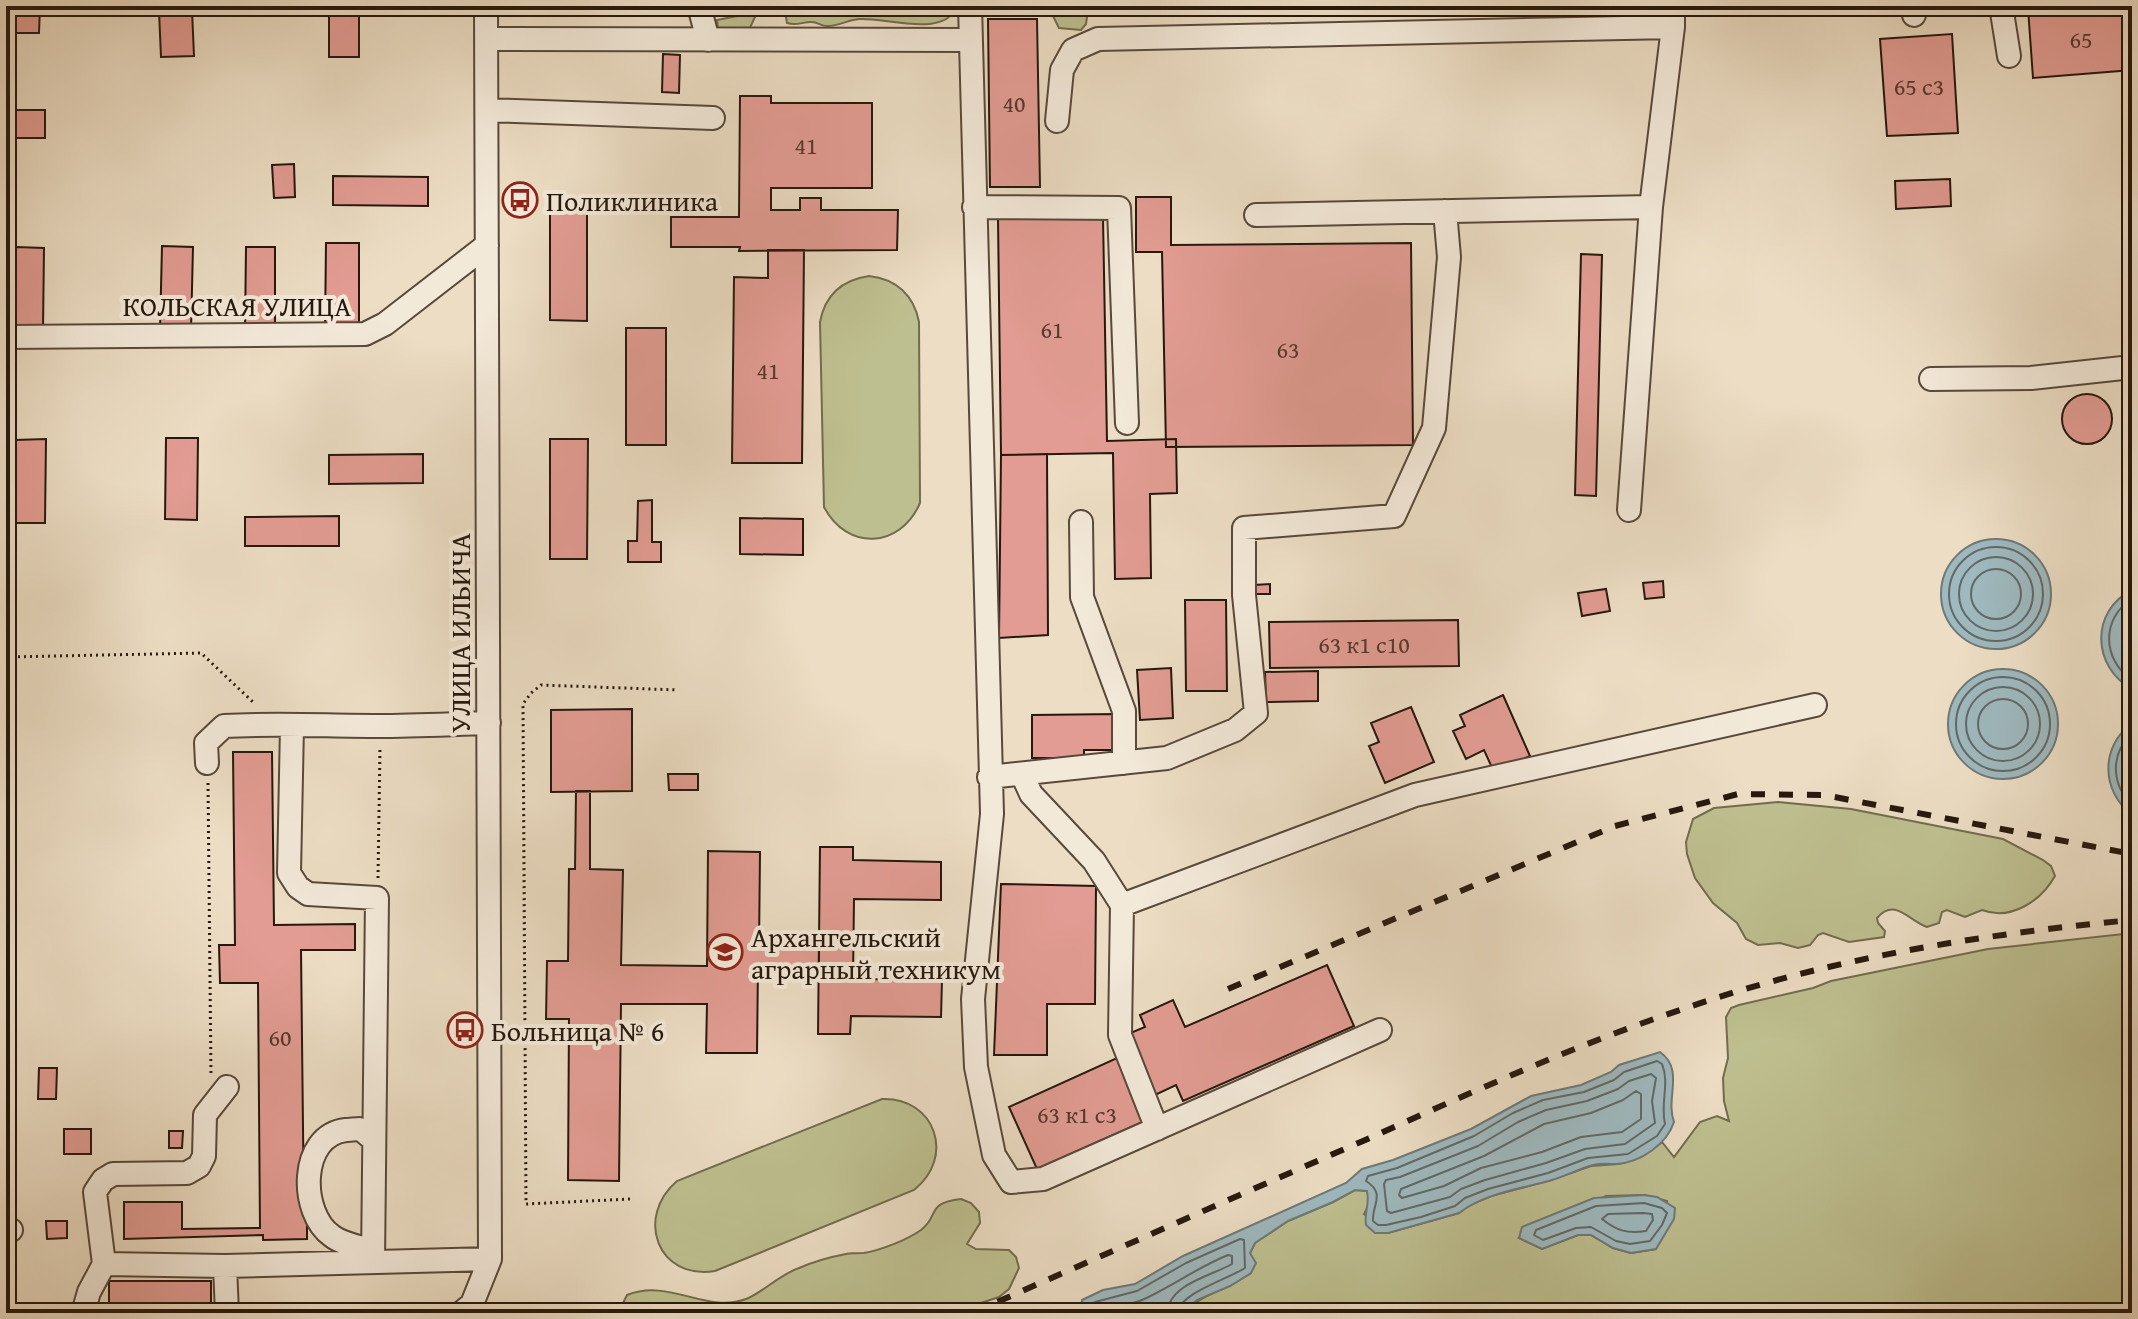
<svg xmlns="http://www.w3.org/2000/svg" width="2138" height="1319" font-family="'Gentium Book Plus',serif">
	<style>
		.green { fill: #bebf90; stroke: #726c4e; stroke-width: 2; fill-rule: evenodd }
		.water { fill: #9eb9bf; stroke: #6e7978; stroke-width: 2 }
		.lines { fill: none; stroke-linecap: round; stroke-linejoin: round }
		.shore { stroke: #626866; stroke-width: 2 }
		.building { fill: #e29c93; stroke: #26180d; stroke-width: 2 }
		.minor-casing { stroke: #58493b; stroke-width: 26 }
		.path { stroke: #26180d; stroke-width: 3; stroke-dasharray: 2 4; stroke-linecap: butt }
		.minor { stroke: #f3e9d9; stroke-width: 22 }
		.rail { stroke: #26180d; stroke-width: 6; stroke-dasharray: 14 14; stroke-linecap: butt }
		.labels { text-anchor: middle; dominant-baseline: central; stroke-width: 8; stroke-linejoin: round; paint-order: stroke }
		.number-label { font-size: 24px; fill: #55392e }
		.poi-label { font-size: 28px; fill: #26180d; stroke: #f3e9d9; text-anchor: start }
		.street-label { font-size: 28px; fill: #26180d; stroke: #f3e9d9 }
	</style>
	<rect width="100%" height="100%" fill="#ecddc4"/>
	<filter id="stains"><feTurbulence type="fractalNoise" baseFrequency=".0025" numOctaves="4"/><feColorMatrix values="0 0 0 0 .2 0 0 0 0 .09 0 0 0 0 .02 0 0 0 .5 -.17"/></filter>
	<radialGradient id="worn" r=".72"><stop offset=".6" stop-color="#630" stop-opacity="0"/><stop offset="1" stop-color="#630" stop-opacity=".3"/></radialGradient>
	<path class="green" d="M751,6H760L749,30H718L717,20L747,14Z
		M784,6H957C945,39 885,17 859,19C849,20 840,25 829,26C821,27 819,22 811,22C802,22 797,26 787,23Z
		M1052,6H1084L1088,10L1086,24L1081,30L1059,28L1052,14Z
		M869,276C896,279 914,295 919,322L920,503C900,549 847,551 824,507L820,322C825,295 842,280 869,276Z
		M1778,802L1851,809L2003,839L2043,860L2051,866L2055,876C2041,901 2011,921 1982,910L1965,917L1947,910L1942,912L1939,923L1927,927C1909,921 1895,897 1877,918L1878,923L1885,931L1884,937L1849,942L1823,933L1818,935L1810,945L1798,948L1780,943L1758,945L1746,939L1737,923L1713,903L1695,878L1687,854L1686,842L1693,819L1714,808Z
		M2132,933V1313H1182C1201,1295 1229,1288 1251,1273L1250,1253L1255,1243L1288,1221L1333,1202L1355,1190L1367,1191L1370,1203L1364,1214L1388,1233L1459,1213L1468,1206L1491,1196L1551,1180L1591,1166L1618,1164L1641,1157L1662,1142L1674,1157L1700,1122L1717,1116L1729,1121L1724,1101L1723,1078L1728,1058L1726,1017L1731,1008L1739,1005L1813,988L1831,981L1988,949ZM1644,1195L1667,1201L1656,1249L1631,1253L1613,1248L1591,1235H1578L1542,1249L1519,1238L1606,1196Z
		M882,1099C935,1097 956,1157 914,1190L715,1271C657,1280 635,1217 677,1181Z
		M961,1199L971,1203L979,1212L980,1223L967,1244L976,1249L1009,1250L1016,1257L1019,1268L1009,1289L999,1297L975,1305L911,1313H618L627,1295C670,1278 706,1314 746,1299C762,1293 779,1275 799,1268C813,1262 830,1257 846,1254C851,1253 858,1253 864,1253C881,1250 907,1240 921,1230C940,1216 925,1203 961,1199Z"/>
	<path class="water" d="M1941 594a55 55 0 1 1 110 0a55 55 0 1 1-110 0Z
		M2132,590V689C2092,667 2090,611 2132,590Z
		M1948 724a55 55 0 1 1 110 0a55 55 0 1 1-110 0Z
		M2132,723V815C2101,791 2100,747 2132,723Z
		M1660,1052C1685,1070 1665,1098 1674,1122C1667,1144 1641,1162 1617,1164C1609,1164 1601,1163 1593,1165C1579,1169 1565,1176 1552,1180C1521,1189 1485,1193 1459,1213L1388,1233H1375L1366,1225C1364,1212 1370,1204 1367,1191L1355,1190L1333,1202L1288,1221L1255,1243L1250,1253L1256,1263L1251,1273L1230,1286L1197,1300L1182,1313H1081L1082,1300L1103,1290L1135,1284L1183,1256L1346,1183L1362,1169L1393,1160L1471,1129L1531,1096L1581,1085L1611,1072L1619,1065Z
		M1644,1195L1657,1197L1675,1208L1674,1219L1656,1249L1631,1253L1613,1248L1591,1235H1578L1542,1249L1519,1238L1522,1227L1594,1198Z"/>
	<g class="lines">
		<path class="shore" d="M1949 594a47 47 0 1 1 94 0a47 47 0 1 1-94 0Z
			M1959 594a37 37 0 1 1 74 0a37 37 0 1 1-74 0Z
			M1971 594a25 25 0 1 1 50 0a25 25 0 1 1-50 0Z
			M2132,599C2101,618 2102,660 2132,680
			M1956 724a47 47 0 1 1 94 0a47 47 0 1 1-94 0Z
			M1966 724a37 37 0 1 1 74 0a37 37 0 1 1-74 0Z
			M1978 724a25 25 0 1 1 50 0a25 25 0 1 1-50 0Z
			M2132,733C2110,754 2111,784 2132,805
			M1657,1061L1662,1064C1670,1083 1660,1103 1665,1124L1657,1136L1628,1154L1588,1158L1548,1173L1488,1189L1465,1198L1455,1206L1421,1217L1386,1225H1378L1373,1221C1372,1204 1386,1194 1366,1181L1368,1176L1397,1168L1474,1136L1513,1113L1543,1100L1584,1092L1614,1080L1624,1072Z
			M1651,1074L1656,1078L1652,1101L1655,1123L1625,1144L1585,1149L1546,1163L1485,1180L1461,1189L1450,1197L1391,1213L1387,1211L1384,1184L1386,1180L1400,1177L1478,1146L1518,1122L1546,1110L1587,1101L1618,1089L1629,1081Z
			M1636,1091L1641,1094V1119L1622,1132L1581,1137L1542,1152L1481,1168L1444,1186L1402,1198L1399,1195L1401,1189L1484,1156L1544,1124L1591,1113L1623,1100Z
			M1644,1203L1662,1208L1667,1213L1662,1225L1650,1241L1630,1244L1616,1241L1591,1227L1576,1228L1543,1240L1534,1235L1536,1230L1596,1206Z
			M1643,1213L1652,1214L1653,1220L1646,1231C1628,1234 1617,1231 1602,1219L1608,1214Z
			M1089,1313L1090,1306L1095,1302L1137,1291L1186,1263L1240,1239L1244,1240L1245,1268C1228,1279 1180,1293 1177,1313
			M1099,1313C1112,1304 1128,1306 1142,1300C1171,1287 1198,1267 1228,1255L1232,1256V1264C1211,1276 1169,1284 1167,1313"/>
	</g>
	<path class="building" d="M6,6H40L39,33H6Z
		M160,6H193L192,10L159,11Z
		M329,6H359V57H329Z
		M716,6H746V10L716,9Z
		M1231,6H1261V10L1231,11Z
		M2062,6H2132V70L2033,78L2028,8Z
		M192,10L194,56L161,57L159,11Z
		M988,19H1037L1040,187H990Z
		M1952,34L1958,133L1887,136L1880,39Z
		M663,54L680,55L679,93L662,92Z
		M740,96H771V103H872V188H771V210H800V198H821V210H898L897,250L739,251L740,247H671V217H739Z
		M6,110H45V138H6Z
		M294,164L295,197L274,198L272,165Z
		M333,176L428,177V206L333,205Z
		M1950,179L1951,206L1896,209L1895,181Z
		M1136,197H1171V245L1411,243L1413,445L1166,447L1162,252H1136Z
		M550,209H587V321L550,320Z
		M1103,217L1107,441L1176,439L1177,493L1150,494L1151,578L1115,579L1113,453L1001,455L998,219Z
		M326,243H359V330L325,329Z
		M162,246L193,247L191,330H160Z
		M16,247L44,248L43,330H14Z
		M246,247H275V330H245Z
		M768,250H804L802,463H732L734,277L768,278Z
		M1581,254L1602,255L1596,496L1575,495Z
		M626,328H666V445H626Z
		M2062 419a25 25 0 1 1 50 0a25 25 0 1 1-50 0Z
		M166,438H198L197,520L165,519Z
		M46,439L45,523H15V440Z
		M550,439H588L587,559H550Z
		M423,454V483L329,484V455Z
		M1047,454L1048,635L999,638L1001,455Z
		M652,500V542H661V562H628V541H637L638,501Z
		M339,516V546H245V517Z
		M740,518L803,519V555L740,554Z
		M1663,581L1664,597L1645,599L1643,583Z
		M1270,584V594H1255L1254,585Z
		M1606,589L1610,611L1582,616L1578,593Z
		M1185,600H1226L1227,691H1186Z
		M1458,620L1459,666L1270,668L1269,622Z
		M1171,668L1173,718L1140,720L1137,670Z
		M1318,671V701L1266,702L1265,672Z
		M1503,695L1530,756L1494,772L1484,750L1466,759L1453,731L1465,726L1460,715Z
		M1411,707L1434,762L1385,783L1369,746L1379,742L1371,723Z
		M632,709V791L551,792V710Z
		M1117,714V750H1084V758H1032V715Z
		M233,752H272L274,925L355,924V950H301L304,1216H307V1239L263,1240V1235L124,1239V1202H182V1229L260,1228L258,983H220L219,945H235Z
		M668,774H698V790H669Z
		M576,791H590V869L623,870L621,965L707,966L708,851L760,852L759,948L819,949V965H758L757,1053H706L707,1004H621L619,1181L568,1180L569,1019H546L547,961H568L569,869H575Z
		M820,847H853V860L941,862V900L854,899L853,979L942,980L941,1017L851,1016L850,1034H818Z
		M1001,884L1096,886L1095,1004H1047V1055H994Z
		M1327,965L1354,1026L1183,1101L1176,1085L1155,1095L1128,1034L1145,1027L1140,1015L1173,1000L1185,1027Z
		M1117,1058L1145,1121L1037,1169L1009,1107Z
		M39,1068H57L56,1099H38Z
		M64,1129H91V1154H64Z
		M169,1131H183L182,1148H169Z
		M46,1221H67V1238L47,1239Z
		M109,1281H211V1313H109Z"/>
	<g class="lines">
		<defs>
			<path id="minor" d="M699,6L708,40
				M970,6L992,814L973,999L976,1067L994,1155L1011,1182L1043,1179L1380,1030
				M1913,6L1914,15
				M2001,6L2009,56
				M487,39L970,40
				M487,110L713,118
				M1057,121L1062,70L1073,50L1098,39L1673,27
				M974,207L1119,208L1127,423
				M1256,215L1651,207
				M6,337L365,334L385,324L487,245
				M1931,379L2031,378L2132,367
				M1629,510L1651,207L1673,27V6
				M1081,522L1082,597L1124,711V763
				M292,726L289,873L298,887L308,894L377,898L373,1261
				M207,763L206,743L224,726C276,723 327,726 378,726C415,726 452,724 489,723
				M1022,774L1031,794L1094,861L1122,905L1120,1035L1157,1129
				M989,777L1167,758L1235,730L1256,713L1244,595V528L1394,516L1434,428L1449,257L1445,211
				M1122,905L1415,795L1815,705
				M6,1230H11
				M373,1251C361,1247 342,1244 332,1236C299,1213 299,1135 346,1130C347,1130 358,1129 359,1129C364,1131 370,1137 374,1140
				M104,1264L95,1192L103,1180L113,1174L187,1173L199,1166L204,1156L205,1115L227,1087
				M225,1266L227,1313
				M83,1313L89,1292L104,1264L225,1266L490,1259
				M461,1313L472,1304L490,1259L486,6"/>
		</defs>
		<use href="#minor" class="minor-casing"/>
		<path class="path" d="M6,657L201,653L254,703
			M208,783L211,1076
			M378,878L380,746
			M630,1199L526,1204L523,704L531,693L541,685L678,690"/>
		<use href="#minor" class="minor"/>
		<path class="rail" d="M1228,989L1615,826L1738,794L1824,795L2132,854
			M972,1313C1102,1256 1232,1198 1363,1141C1470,1093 1577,1044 1689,1007C1831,958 1983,934 2132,920"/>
	</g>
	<defs>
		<symbol id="bus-ring" viewBox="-11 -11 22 22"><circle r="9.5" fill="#f3e9d9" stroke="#8f2418" stroke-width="1.5"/><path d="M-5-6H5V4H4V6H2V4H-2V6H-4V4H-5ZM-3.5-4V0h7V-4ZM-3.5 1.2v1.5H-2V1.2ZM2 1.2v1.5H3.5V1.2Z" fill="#8f2418"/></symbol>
		<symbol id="university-ring" viewBox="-11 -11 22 22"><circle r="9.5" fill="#f3e9d9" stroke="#8f2418" stroke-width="1.5"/><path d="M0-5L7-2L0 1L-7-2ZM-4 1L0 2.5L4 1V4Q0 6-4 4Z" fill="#8f2418"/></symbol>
	</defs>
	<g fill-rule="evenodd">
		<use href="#bus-ring" x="500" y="180" width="40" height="40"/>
		<use href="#university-ring" x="705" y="932" width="40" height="40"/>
		<use href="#bus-ring" x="445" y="1010" width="40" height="40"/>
	</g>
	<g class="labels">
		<g class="number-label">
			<text x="2081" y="39">65</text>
			<text x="1919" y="86">65 с3</text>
			<text x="1014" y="103">40</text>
			<text x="806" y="145">41</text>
			<text x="1052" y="329">61</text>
			<text x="1288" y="349">63</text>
			<text x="768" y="370">41</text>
			<text x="1364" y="644">63 к1 с10</text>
			<text x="280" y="1037">60</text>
			<text x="1077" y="1114">63 к1 с3</text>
		</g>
		<g class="poi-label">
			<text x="546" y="200">Поликлиника</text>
			<text x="751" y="936">Архангельский<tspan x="751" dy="32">аграрный техникум</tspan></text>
			<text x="491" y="1030">Больница № 6</text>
		</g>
		<g class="street-label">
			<text x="237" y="305">КОЛЬСКАЯ УЛИЦА</text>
			<text transform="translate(459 633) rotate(-90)">УЛИЦА ИЛЬИЧА</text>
		</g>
	</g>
	<rect width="2138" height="1319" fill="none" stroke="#ecddc4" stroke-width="32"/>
	<rect x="8" y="8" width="2122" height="1303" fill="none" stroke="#26180d" stroke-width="4"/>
	<rect x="16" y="16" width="2106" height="1287" fill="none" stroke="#26180d" stroke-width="2"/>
	<rect width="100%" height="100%" filter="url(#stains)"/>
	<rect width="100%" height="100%" fill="url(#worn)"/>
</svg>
